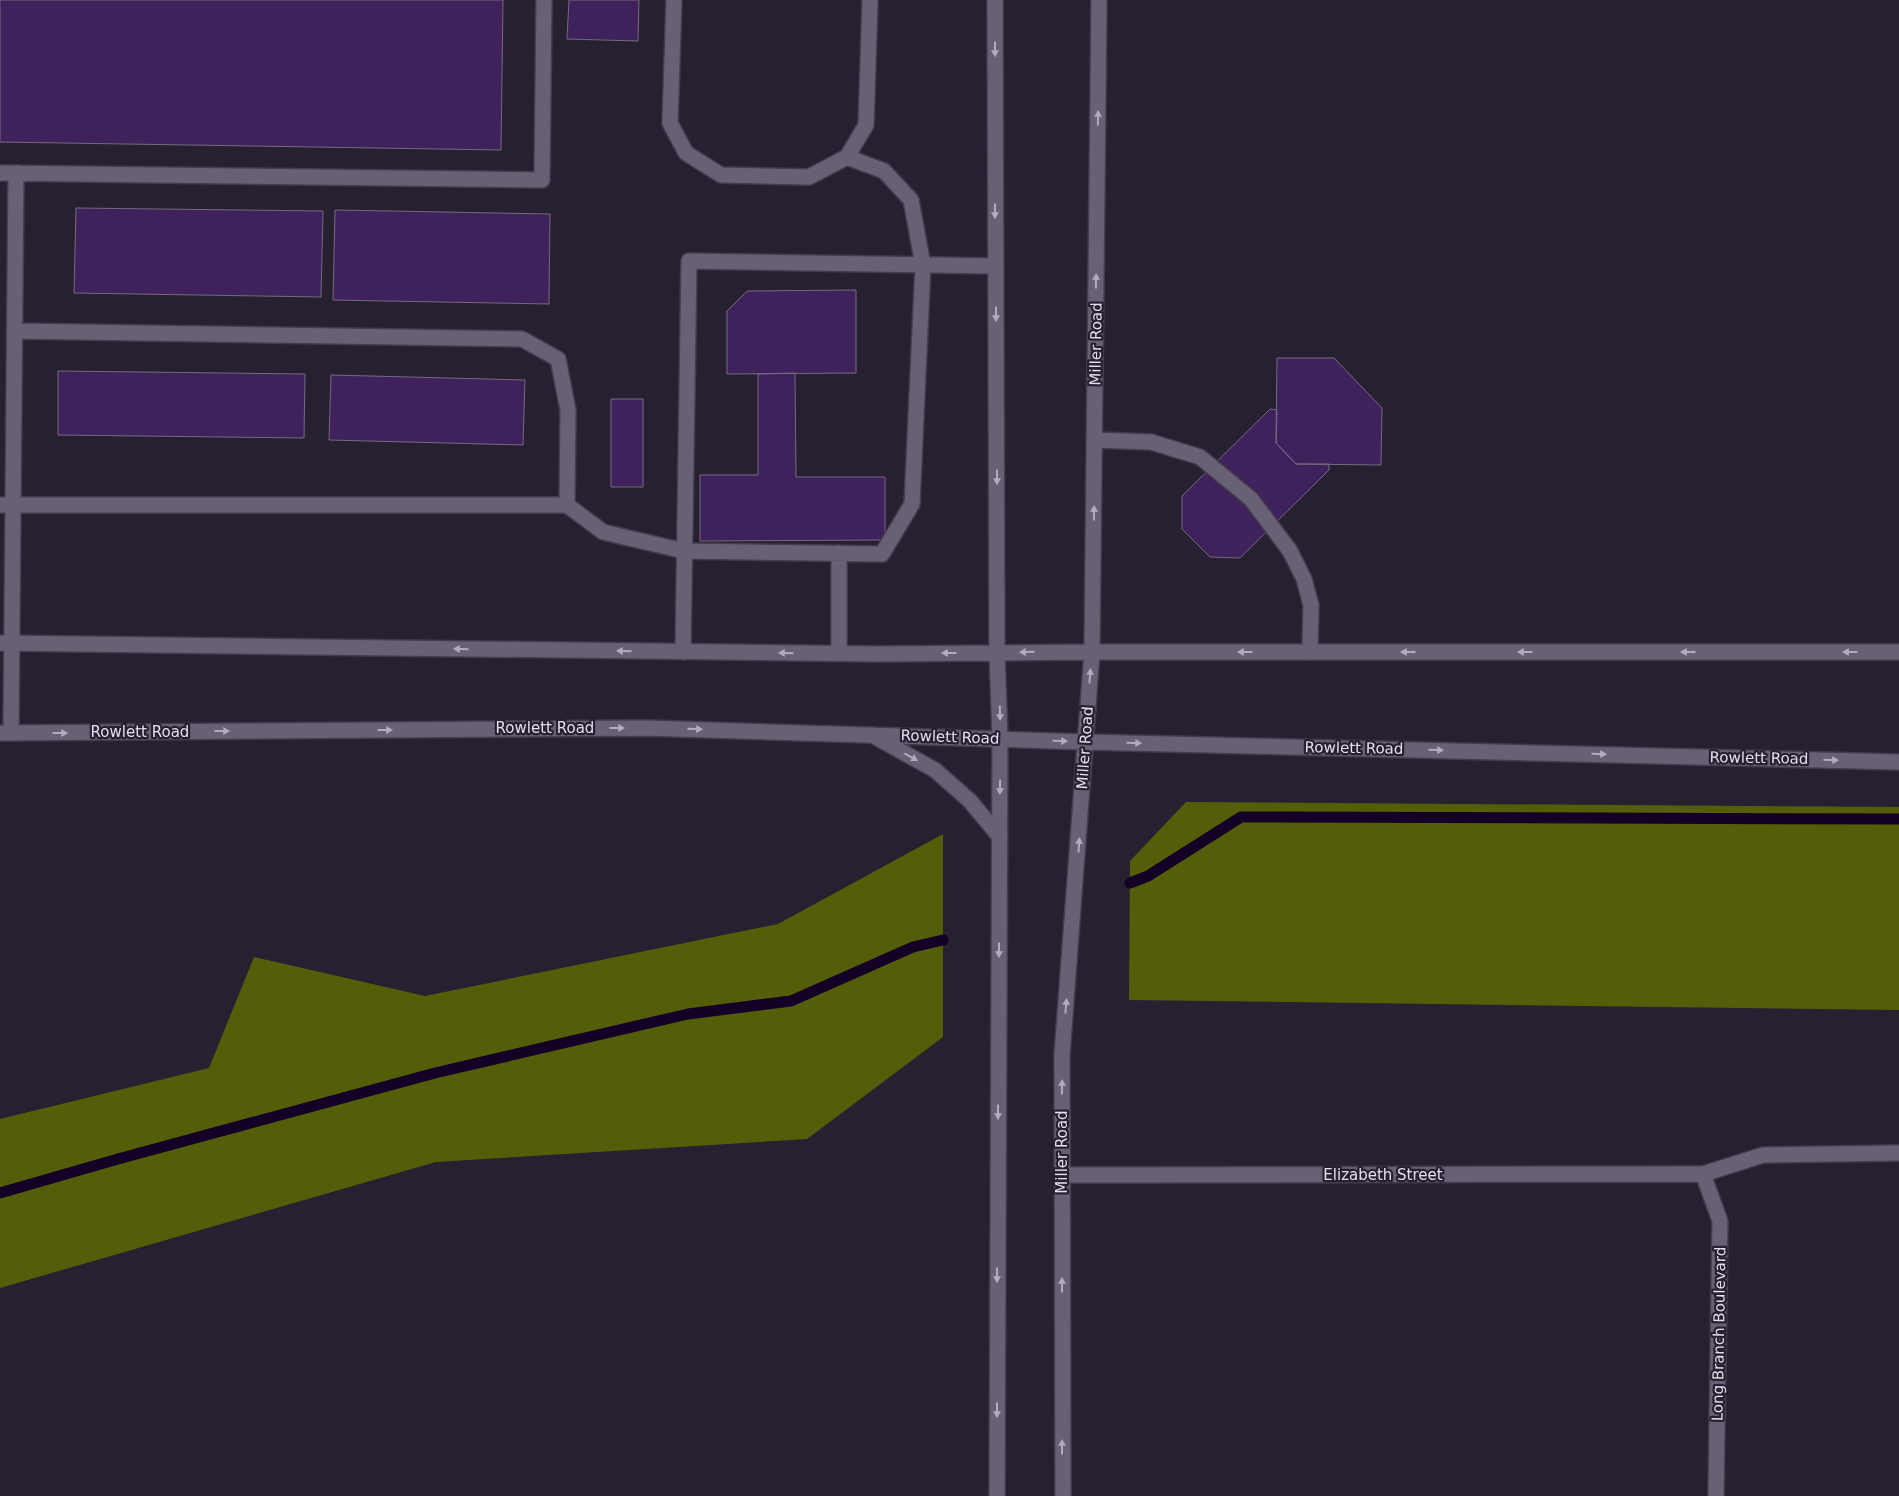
<svg xmlns="http://www.w3.org/2000/svg" width="1899" height="1496" font-family="'DejaVu Sans',sans-serif">
	<style>
		.forest { fill: #545e09 }
		.lines { fill: none; stroke-linecap: round; stroke-linejoin: round }
		.stream { stroke: #140026; stroke-width: 11 }
		.building { fill: #3f225c; stroke: #746b80 }
		.service-casing { stroke: #433c4b; stroke-width: 18 }
		.minor-casing { stroke: #433c4b; stroke-width: 18 }
		.secondary-casing { stroke: #433c4b; stroke-width: 18 }
		.service { stroke: #696075; stroke-width: 15 }
		.minor { stroke: #696075; stroke-width: 15 }
		.secondary { stroke: #696075; stroke-width: 15 }
		.oneway { fill: #b3acbc }
		.labels { text-anchor: middle; dominant-baseline: central; stroke-width: 4.5; stroke-linejoin: round; paint-order: stroke }
		.street-label { font-size: 15px; fill: #e4dfeb; stroke: #272031 }
	</style>
	<rect width="100%" height="100%" fill="#272031"/>
	<path class="forest" d="M1186,802L1899,807V1010L1129,1000L1130,861Z
		M943,834V1037L807,1139L436,1162L0,1288V1119L209,1068L254,957L425,996L778,924Z"/>
	<g class="lines">
		<path class="stream" d="M1130,883L1148,876L1241,817L1899,819
			M0,1193L118,1159L435,1073L688,1014L791,1001L913,947L943,940"/>
	</g>
	<path class="building" d="M0,0H503L501,150L0,142Z
		M569,0H639L638,41L567,39Z
		M76,208L323,211L321,297L74,293Z
		M335,210L550,214L549,304L333,300Z
		M856,290V373L727,374V311L747,291Z
		M1277,358H1334L1382,408L1381,465L1296,464L1276,443Z
		M58,371L305,374L304,438L58,435Z
		M795,373L796,477H885V540L700,541V475H758V374Z
		M331,375L525,380L523,445L329,440Z
		M611,399H643V487H611Z
		M1270,409L1277,410L1276,443L1296,464H1329V470L1240,558L1210,557L1182,529V496Z"/>
	<g class="lines">
		<defs>
			<path id="service" d="M674,0L670,123L686,153L721,175L809,177L847,157L866,125L870,0
				M0,173L542,180L544,0
				M15,331L522,339L558,359L568,410L567,505
				M1095,440L1151,442L1200,457L1251,499L1290,551L1304,579L1311,605L1310,652
				M0,505H567L603,532L684,551L882,554L912,504L923,265L911,200L884,171L847,157
				M683,652L689,261L995,266
				M839,653V553
				M11,733L16,173
				M1703,1174L1763,1155L1899,1153"/>
			<path id="minor" d="M1062,1175L1703,1174L1720,1221L1716,1496"/>
			<path id="secondary" d="M995,0L997,653L1000,738L997,1496
				M0,643L878,654L1092,652H1899
				M0,733L646,728L1085,742L1899,762
				M872,735L935,770L970,801L1000,837
				M1063,1496L1062,1055L1092,652L1099,0"/>
		</defs>
		<use href="#service" class="service-casing"/>
		<use href="#minor" class="minor-casing"/>
		<use href="#secondary" class="secondary-casing"/>
		<use href="#service" class="service"/>
		<use href="#minor" class="minor"/>
		<use href="#secondary" class="secondary"/>
	</g>
	<defs><path id="oneway-solid" d="M-6-.8H1V-3.2L6.5 0L1 3.2V.8H-6Z" transform="scale(1.25)"/></defs>
	<g class="oneway">
		<use href="#oneway-solid" transform="translate(995 49) rotate(90)"/>
		<use href="#oneway-solid" transform="translate(1098 118) rotate(-89)"/>
		<use href="#oneway-solid" transform="translate(995 211) rotate(90)"/>
		<use href="#oneway-solid" transform="translate(1096 281) rotate(-89)"/>
		<use href="#oneway-solid" transform="translate(996 314) rotate(90)"/>
		<use href="#oneway-solid" transform="translate(997 477) rotate(90)"/>
		<use href="#oneway-solid" transform="translate(1094 513) rotate(-89)"/>
		<use href="#oneway-solid" transform="translate(461 649) rotate(-179)"/>
		<use href="#oneway-solid" transform="translate(624 651) rotate(-179)"/>
		<use href="#oneway-solid" transform="translate(1027 652) rotate(179)"/>
		<use href="#oneway-solid" transform="translate(1245 652) rotate(180)"/>
		<use href="#oneway-solid" transform="translate(1408 652) rotate(180)"/>
		<use href="#oneway-solid" transform="translate(1525 652) rotate(-180)"/>
		<use href="#oneway-solid" transform="translate(1688 652) rotate(-180)"/>
		<use href="#oneway-solid" transform="translate(1850 652) rotate(-180)"/>
		<use href="#oneway-solid" transform="translate(786 653) rotate(-179)"/>
		<use href="#oneway-solid" transform="translate(949 653) rotate(180)"/>
		<use href="#oneway-solid" transform="translate(1090 676) rotate(-86)"/>
		<use href="#oneway-solid" transform="translate(1000 713) rotate(88)"/>
		<use href="#oneway-solid" transform="translate(617 728)"/>
		<use href="#oneway-solid" transform="translate(695 729) rotate(1)"/>
		<use href="#oneway-solid" transform="translate(385 730)"/>
		<use href="#oneway-solid" transform="translate(222 731)"/>
		<use href="#oneway-solid" transform="translate(60 733)"/>
		<use href="#oneway-solid" transform="translate(1060 741) rotate(2)"/>
		<use href="#oneway-solid" transform="translate(1134 743) rotate(1)"/>
		<use href="#oneway-solid" transform="translate(1436 750) rotate(1)"/>
		<use href="#oneway-solid" transform="translate(1599 754) rotate(1)"/>
		<use href="#oneway-solid" transform="translate(911 757) rotate(29)"/>
		<use href="#oneway-solid" transform="translate(1831 760) rotate(1)"/>
		<use href="#oneway-solid" transform="translate(1000 787) rotate(91)"/>
		<use href="#oneway-solid" transform="translate(1079 845) rotate(-86)"/>
		<use href="#oneway-solid" transform="translate(999 950) rotate(90)"/>
		<use href="#oneway-solid" transform="translate(1066 1006) rotate(-85)"/>
		<use href="#oneway-solid" transform="translate(1062 1087) rotate(-89)"/>
		<use href="#oneway-solid" transform="translate(998 1112) rotate(90)"/>
		<use href="#oneway-solid" transform="translate(997 1275) rotate(90)"/>
		<use href="#oneway-solid" transform="translate(1062 1285) rotate(-90)"/>
		<use href="#oneway-solid" transform="translate(997 1410) rotate(90)"/>
		<use href="#oneway-solid" transform="translate(1062 1447) rotate(-90)"/>
	</g>
	<g class="labels">
		<g class="street-label">
			<text transform="translate(1096 344) rotate(-89)">Miller Road</text>
			<text x="545" y="728">Rowlett Road</text>
			<text x="140" y="732">Rowlett Road</text>
			<text transform="translate(950 737) rotate(2)">Rowlett Road</text>
			<text transform="translate(1085 748) rotate(-86)">Miller Road</text>
			<text transform="translate(1354 748) rotate(1)">Rowlett Road</text>
			<text transform="translate(1759 758) rotate(1)">Rowlett Road</text>
			<text transform="translate(1062 1152) rotate(-90)">Miller Road</text>
			<text x="1383" y="1175">Elizabeth Street</text>
			<text transform="translate(1719 1334) rotate(-89)">Long Branch Boulevard</text>
		</g>
	</g>
</svg>
